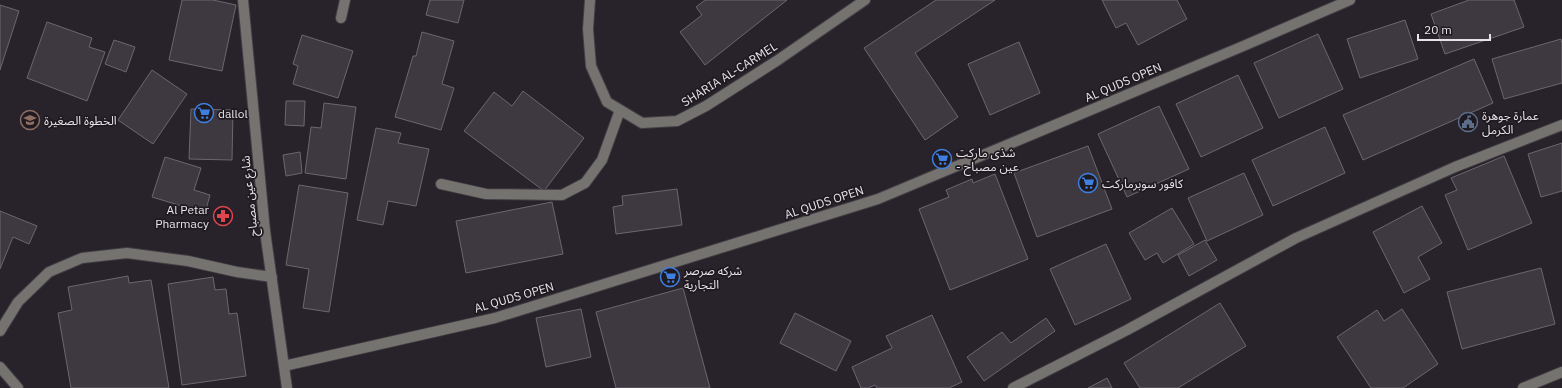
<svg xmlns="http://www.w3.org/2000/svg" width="1562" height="388" font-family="'IBM Plex Sans','Noto Sans Arabic',sans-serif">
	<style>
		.building { fill: #3e3940; stroke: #6c666f }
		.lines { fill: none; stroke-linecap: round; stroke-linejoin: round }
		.minor-casing { stroke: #433e45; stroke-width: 12 }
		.minor { stroke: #75736f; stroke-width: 10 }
		.labels { text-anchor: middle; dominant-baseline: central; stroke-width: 3.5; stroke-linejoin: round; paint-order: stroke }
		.street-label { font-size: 12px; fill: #e7e3e8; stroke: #1f1a20 }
		.poi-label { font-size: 12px; fill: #e7e3e8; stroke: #1f1a20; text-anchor: start }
	</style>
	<rect width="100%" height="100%" fill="#28232a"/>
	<path class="building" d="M182,0H213L236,5L222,71L169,60Z
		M430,0H464L458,23L426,15Z
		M705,0H787L705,65L680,32L702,15L696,7Z
		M936,0H995L915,53L958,117L925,140L864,48Z
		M1102,0H1177L1187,19L1138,45L1126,23L1116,28Z
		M1469,0H1514L1524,27L1445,54L1431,14Z
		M0,5L19,11L0,70Z
		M1405,20L1418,59L1360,78L1347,39Z
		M47,22L92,38L89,47L105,52L87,101L27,78Z
		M422,32L454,41L442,84L454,88L441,130L395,117L413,56H416Z
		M1318,34L1343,89L1279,118L1254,63Z
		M302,35L353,51L338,98L293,84L298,66L293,64Z
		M1561,39L1562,44V83L1504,99L1492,59Z
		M114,40L135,47L126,72L105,64Z
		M1019,42L1040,93L990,115L968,64Z
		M1474,59L1493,103L1363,160L1343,115Z
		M152,70L187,94L153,144L118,120Z
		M1238,75L1263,128L1201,157L1176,104Z
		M523,91L584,138L544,191L464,131L494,92L512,106Z
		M286,101H305L304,126L285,125Z
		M324,103L356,107L346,179L305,173L311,127L321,128Z
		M1159,106L1189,169L1127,197L1098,134Z
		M191,109L233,110L232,160L189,159Z
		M1325,127L1345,173L1273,206L1252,160Z
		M376,128L401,133L398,143L429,149L416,206L388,201L383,225L357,220Z
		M1562,143V191L1541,197L1528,154Z
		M1088,146L1112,209L1037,237L1014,173Z
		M300,152L302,173L286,176L283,155Z
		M1504,156L1532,223L1468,250L1445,195L1457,190L1451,178Z
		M165,157L201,168L194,190L210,195L205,213L152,197Z
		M1244,173L1263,215L1207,241L1188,198Z
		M995,174L1028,259L950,290L919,209L949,197L946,190L972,179L973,183Z
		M299,185L348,193L329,312L303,308L309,269L286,265Z
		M677,189L682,225L616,234L613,207L623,205L622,196Z
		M552,202L563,254L466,273L456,221Z
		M1422,206L1442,243L1418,257L1430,279L1404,293L1373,232Z
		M1172,208L1194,244L1163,263L1157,253L1145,260L1129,233Z
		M0,211L37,226L29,244L13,237L0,269Z
		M1205,240L1217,260L1189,276L1178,255Z
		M1106,244L1131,299L1075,325L1050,269Z
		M1541,268L1555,324L1462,349L1447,292Z
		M128,276L129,283L151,280L169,388H71L58,313L72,310L68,287Z
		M213,277L215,290L226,289L229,314L237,313L246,376L182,385L168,284Z
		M683,288L710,388H616L596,312Z
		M1220,303L1246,346L1178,388H1140L1124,363Z
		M581,309L591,357L546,367L536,318Z
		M1402,309L1438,364L1403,388H1371L1337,337L1377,310L1384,321Z
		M795,313L851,341L836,371L780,343Z
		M932,315L962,382L949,388H877L875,385L868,388H861L852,367L892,348L886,336Z
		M1046,318L1055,331L984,381L967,357L1002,332L1011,343Z
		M1107,378L1112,388H1088Z"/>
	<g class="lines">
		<defs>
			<path id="minor" d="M243,0L265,231L287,388
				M590,0L588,29L591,66L607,102L642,123L677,121L706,106L778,60L865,0
				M341,18L345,0
				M441,184L486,194L562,195L585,183L602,160L620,110
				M0,331L18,302L49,272L82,258L127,253L188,261L237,272L272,277
				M284,366L495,318L878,199L1241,47L1350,0
				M0,367L18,388
				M1013,388L1127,330L1296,238L1455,167L1562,125
				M1523,388L1562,372"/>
		</defs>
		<use href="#minor" class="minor-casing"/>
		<use href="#minor" class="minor"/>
	</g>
	<defs>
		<symbol id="supermarket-ring" viewBox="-11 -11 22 22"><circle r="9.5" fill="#1f1a20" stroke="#3f7fe0" stroke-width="1.5"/><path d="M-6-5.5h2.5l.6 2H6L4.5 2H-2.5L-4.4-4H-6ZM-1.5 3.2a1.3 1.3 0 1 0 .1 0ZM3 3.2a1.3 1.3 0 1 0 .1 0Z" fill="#3f7fe0"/></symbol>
		<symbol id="school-ring" viewBox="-11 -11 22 22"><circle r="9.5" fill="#1f1a20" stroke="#8d6e63" stroke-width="1.5"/><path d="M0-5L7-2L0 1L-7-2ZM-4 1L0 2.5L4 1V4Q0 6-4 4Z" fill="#8d6e63"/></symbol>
		<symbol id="civic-ring" viewBox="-11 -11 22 22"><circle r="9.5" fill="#1f1a20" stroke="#5c6f8a" stroke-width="1.5"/><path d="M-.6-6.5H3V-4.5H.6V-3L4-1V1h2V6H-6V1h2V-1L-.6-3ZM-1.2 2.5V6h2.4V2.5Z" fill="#5c6f8a"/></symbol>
		<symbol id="pharmacy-ring" viewBox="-11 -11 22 22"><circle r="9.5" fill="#1f1a20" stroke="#e0444e" stroke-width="1.5"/><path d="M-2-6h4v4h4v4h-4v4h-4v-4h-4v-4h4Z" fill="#e0444e"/></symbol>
	</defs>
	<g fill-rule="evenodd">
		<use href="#supermarket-ring" x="193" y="102" width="22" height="22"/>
		<use href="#school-ring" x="19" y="109" width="22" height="22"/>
		<use href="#civic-ring" x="1457" y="111" width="22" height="22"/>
		<use href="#supermarket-ring" x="931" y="148" width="22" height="22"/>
		<use href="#supermarket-ring" x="1077" y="172" width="22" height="22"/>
		<use href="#pharmacy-ring" x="212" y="205" width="22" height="22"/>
		<use href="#supermarket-ring" x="659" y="266" width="22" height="22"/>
	</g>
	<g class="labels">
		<g class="street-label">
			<text transform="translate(729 74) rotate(-32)">SHARIA AL-CARMEL</text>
			<text transform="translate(1123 82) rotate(-23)">AL QUDS OPEN</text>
			<text transform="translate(249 196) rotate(-96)">شارع عين مصباح</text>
			<text transform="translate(824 202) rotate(-18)">AL QUDS OPEN</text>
			<text transform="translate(514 297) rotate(-16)">AL QUDS OPEN</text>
		</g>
		<g class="poi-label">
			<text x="218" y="113">dallol</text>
			<text x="1482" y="115">عمارة جوهرة<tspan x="1482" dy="14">الكرمل</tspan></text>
			<text x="44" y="120">الخطوة الصغيرة</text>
			<text x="956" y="152">شذى ماركت<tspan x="956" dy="14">- عين مصباح</tspan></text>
			<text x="1102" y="183">كافور سوبرماركت</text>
			<text x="209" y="209" text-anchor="end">Al Petar<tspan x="209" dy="14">Pharmacy</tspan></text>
			<text x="684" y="270">شركه صرصر<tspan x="684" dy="14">التجارية</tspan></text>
		</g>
	</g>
	<path d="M1418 34v6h72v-6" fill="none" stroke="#e7e3e8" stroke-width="2"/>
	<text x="1424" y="34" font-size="12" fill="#e7e3e8" stroke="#1f1a20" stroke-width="3" paint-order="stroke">20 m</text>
</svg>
